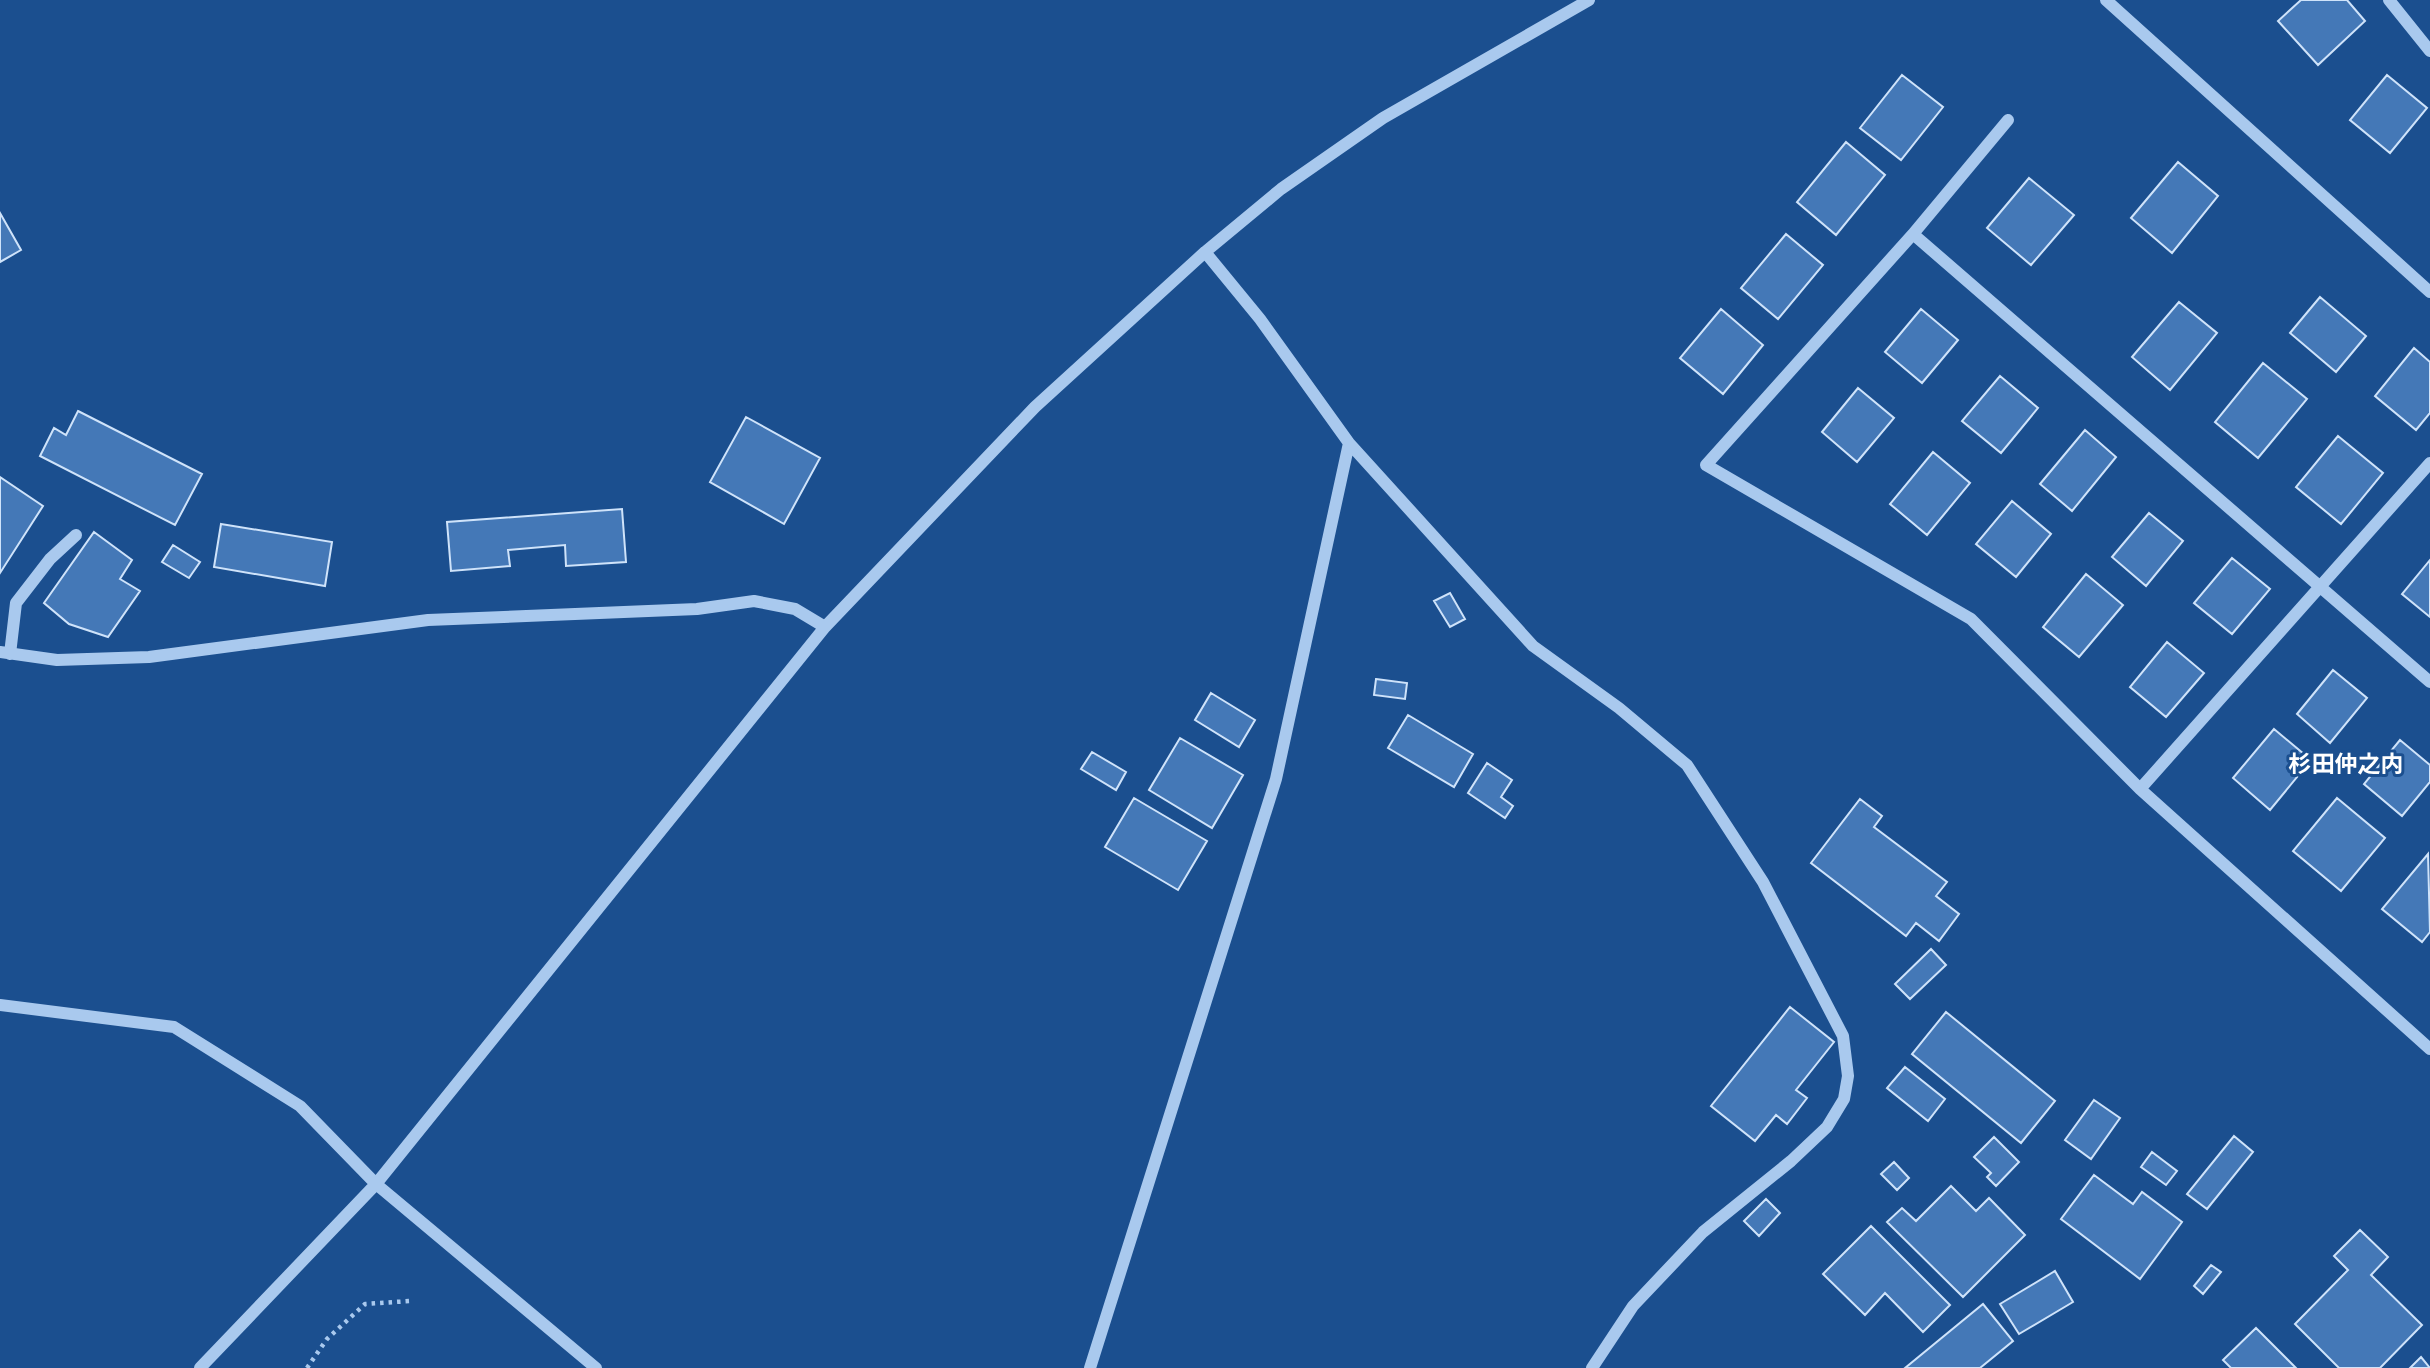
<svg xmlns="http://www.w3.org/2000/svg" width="2430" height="1368" font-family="Roboto,'Noto Sans JP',sans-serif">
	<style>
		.building { fill: #4478b7; stroke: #cfe3fa; stroke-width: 2 }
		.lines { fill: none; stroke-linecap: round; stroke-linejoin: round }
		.path { stroke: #a9c9ee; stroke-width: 4.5; stroke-dasharray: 3.5 5; stroke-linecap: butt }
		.minor { stroke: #a9c9ee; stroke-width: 12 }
		.labels { text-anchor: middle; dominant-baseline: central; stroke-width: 6; stroke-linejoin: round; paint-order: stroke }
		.quarter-label { font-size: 23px; font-weight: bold; fill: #fff; stroke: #1b4f8f }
	</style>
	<rect width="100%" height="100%" fill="#1b4f8f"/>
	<path class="building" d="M2301,0H2347L2365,21L2318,65L2278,21Z
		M1902,75L1943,107L1901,160L1860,128Z
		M2387,75L2427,108L2390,153L2350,120Z
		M1846,142L1885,175L1836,235L1797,202Z
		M2178,162L2218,196L2172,253L2131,218Z
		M2029,178L2074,215L2031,265L1987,228Z
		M0,213L21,250L0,262Z
		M1786,234L1823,265L1778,319L1741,288Z
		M2320,297L2366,336L2336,372L2290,333Z
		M2179,302L2217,333L2170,390L2132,357Z
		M1721,309L1763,345L1723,394L1680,358Z
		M1921,309L1958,340L1922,383L1885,352Z
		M2414,348L2430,362V413L2416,430L2375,396Z
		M2263,363L2307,399L2258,458L2215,422Z
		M2000,376L2038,408L2001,453L1962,421Z
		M1858,388L1894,418L1857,462L1822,432Z
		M78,411L202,474L175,525L40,456L54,428L66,435Z
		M746,417L820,458L784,524L710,482Z
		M2085,430L2116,457L2072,511L2040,484Z
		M2338,436L2383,473L2341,524L2296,487Z
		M1933,452L1970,483L1927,535L1890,504Z
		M0,477L43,506L0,573Z
		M2012,501L2051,534L2016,577L1976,544Z
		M622,509L626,562L566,566L565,545L508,550L510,566L451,571L447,522Z
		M2149,513L2183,541L2146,586L2112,557Z
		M221,524L332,542L325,586L214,567Z
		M94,532L132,560L120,579L140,591L108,637L69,624L44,603Z
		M173,545L200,562L189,578L162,562Z
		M2232,558L2270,589L2232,634L2194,603Z
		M2430,560V617L2402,594Z
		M2086,574L2123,605L2079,657L2043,627Z
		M1450,593L1465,619L1450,627L1434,601Z
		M2167,642L2204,673L2166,717L2130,687Z
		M2333,670L2367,698L2330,743L2297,714Z
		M1376,679L1407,683L1405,699L1374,695Z
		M1211,693L1255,720L1239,747L1195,720Z
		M1408,715L1473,754L1454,787L1388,748Z
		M2274,729L2311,760L2270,810L2233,778Z
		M1180,738L1243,775L1212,828L1149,790Z
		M2400,740L2430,765V782L2402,816L2364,784Z
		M1092,752L1126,772L1116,790L1081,769Z
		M1487,763L1512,780L1501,797L1513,806L1505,818L1468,793Z
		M1134,798L1207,841L1178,890L1105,847Z
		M2337,798L2385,838L2341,891L2293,851Z
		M1860,799L1882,816L1874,827L1947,882L1936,896L1959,914L1939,941L1916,923L1906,936L1811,863Z
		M2428,854L2430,932L2422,942L2382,909Z
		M1931,949L1946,965L1910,999L1895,984Z
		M1790,1007L1834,1042L1796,1090L1807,1098L1787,1124L1776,1115L1755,1141L1711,1106Z
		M1946,1012L2055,1101L2021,1143L1912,1054Z
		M1905,1067L1945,1099L1928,1121L1887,1088Z
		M2094,1100L2120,1118L2091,1159L2065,1140Z
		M2234,1136L2253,1152L2207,1209L2187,1194Z
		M1994,1137L2019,1162L1996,1186L1987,1177L1991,1173L1974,1157Z
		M2152,1152L2177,1171L2166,1185L2141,1167Z
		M1894,1162L1909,1178L1897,1190L1881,1174Z
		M2094,1175L2133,1204L2142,1192L2182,1222L2140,1279L2061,1219Z
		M1951,1186L1976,1211L1989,1198L2025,1235L1963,1297L1887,1222L1902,1208L1916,1221Z
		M1766,1199L1780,1213L1759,1236L1744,1221Z
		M1871,1226L1950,1305L1923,1332L1885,1293L1865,1315L1823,1274Z
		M2360,1230L2388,1257L2371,1275L2422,1325L2380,1368H2339L2295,1324L2348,1270L2334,1256Z
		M2211,1265L2221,1272L2203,1294L2194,1286Z
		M2055,1271L2073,1302L2019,1334L2000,1304Z
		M1983,1304L2013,1341L1980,1368H1905Z
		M2256,1328L2296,1368H2231L2223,1360Z
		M2421,1357L2430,1368H2410Z"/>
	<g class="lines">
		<path class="path" d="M307,1368L327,1339L365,1304L410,1301"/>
		<path class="minor" d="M2106,0L2430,292
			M2389,0L2430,51
			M1913,234L2008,120
			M1349,443L1533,646L1619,708L1687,765L1763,882L1843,1036L1848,1076L1844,1099L1827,1127L1791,1161L1703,1232L1633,1306L1592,1368
			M0,652L57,660L149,657L428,620L697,609L754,601L795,609L825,627
			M10,654L16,603L50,559L76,535
			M2430,682L1913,234L1706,465L1971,619L2140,789L2430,1049
			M2140,789L2430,463
			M0,1005L174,1027L300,1106L376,1184L596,1368
			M200,1368L376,1184L825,627L1035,407L1205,252L1281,189L1383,118L1589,0
			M1090,1368L1276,779L1349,443L1260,319L1205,252"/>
	</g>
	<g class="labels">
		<g class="quarter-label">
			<text x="2346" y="764">杉田仲之内</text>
		</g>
	</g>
</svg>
